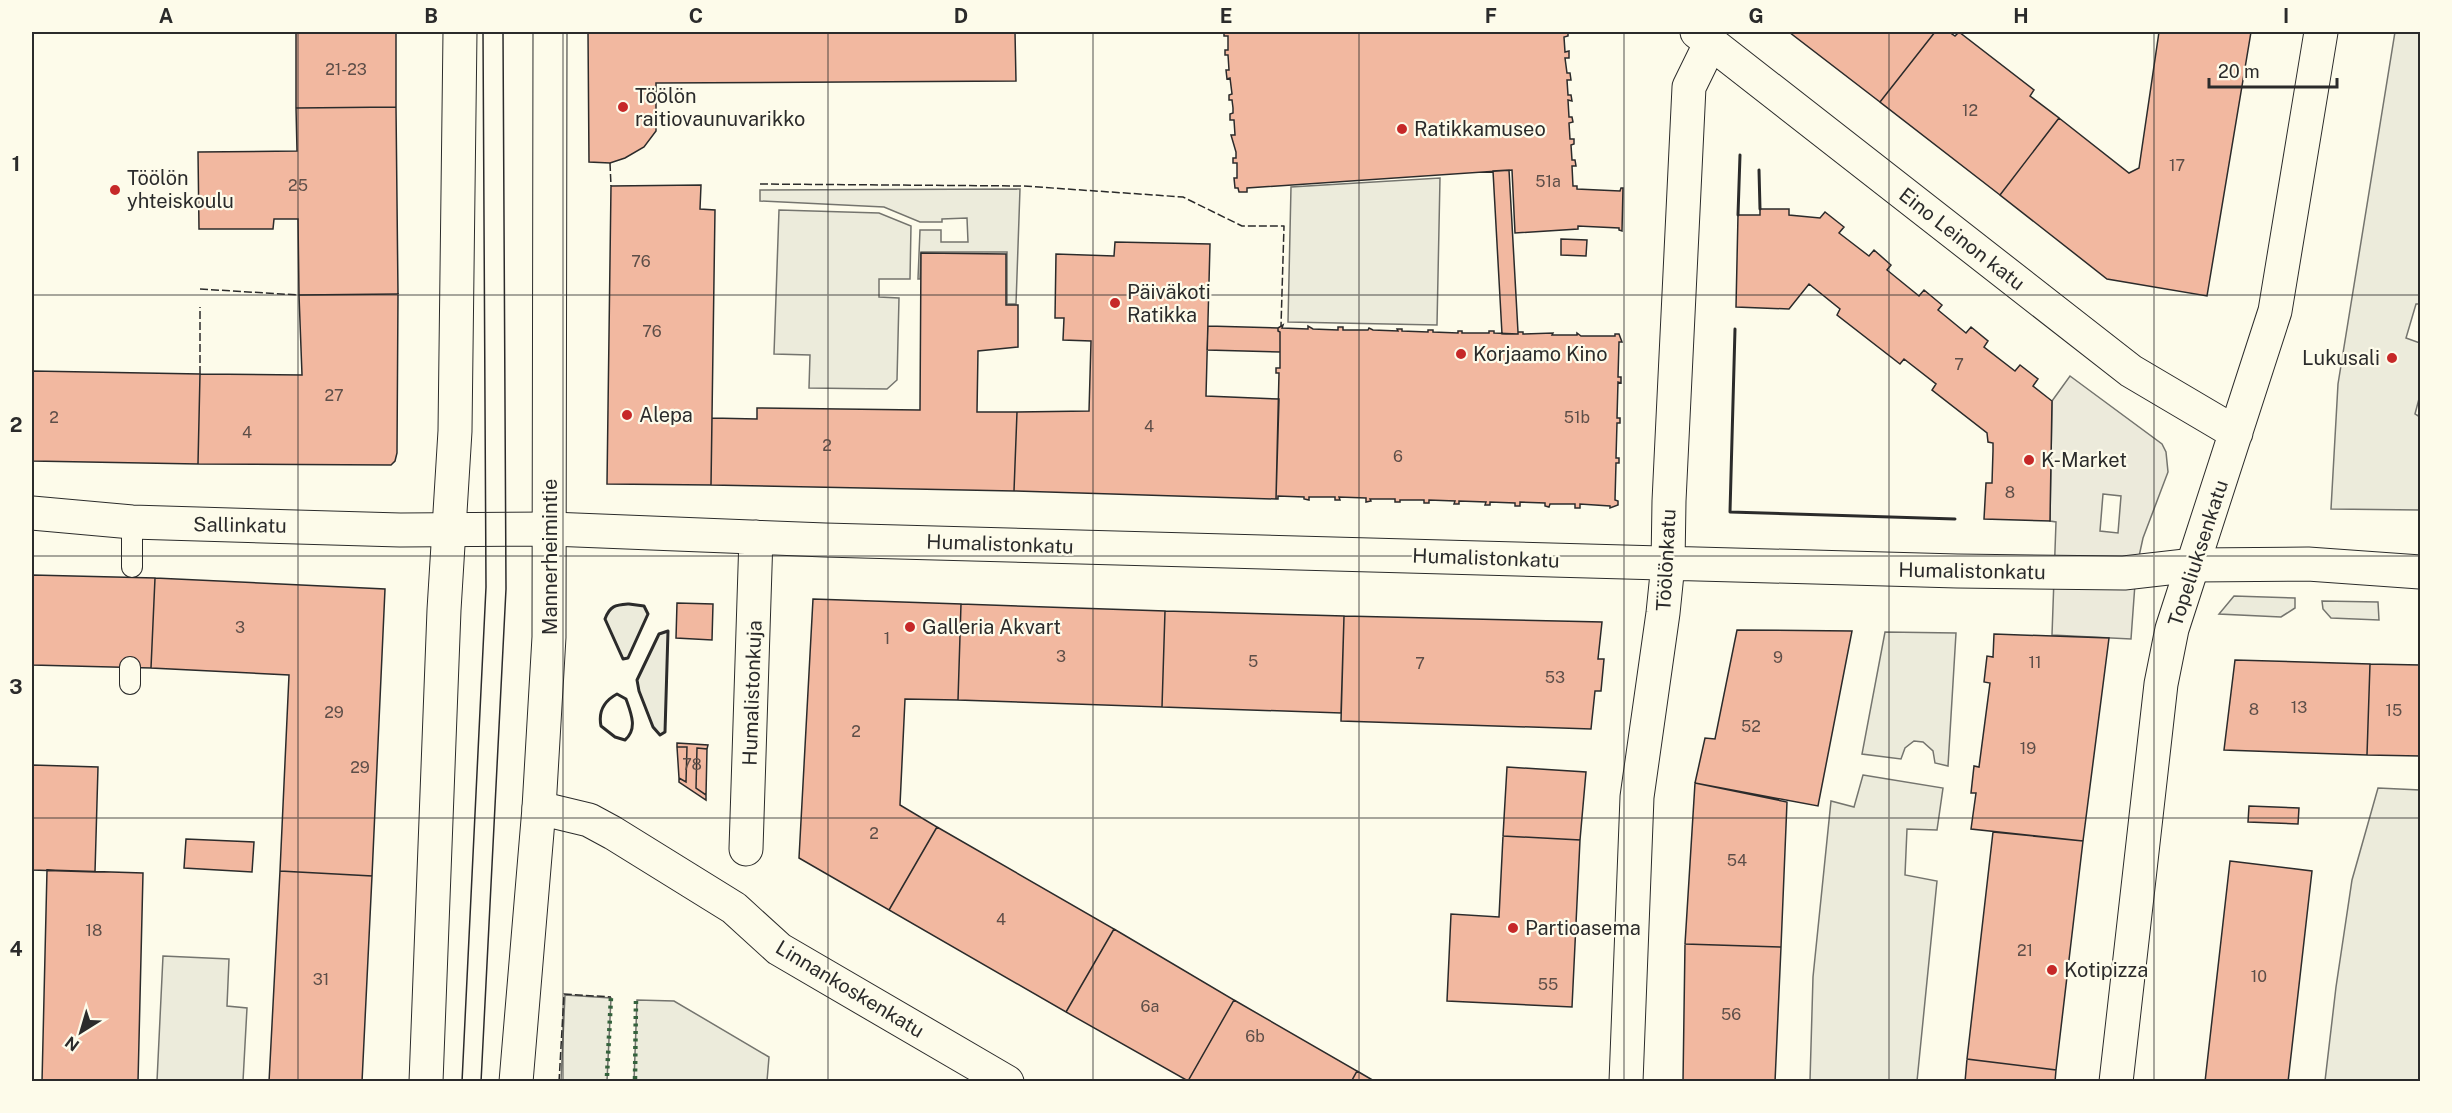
<svg xmlns="http://www.w3.org/2000/svg" width="2452" height="1113" font-family="'Public Sans',sans-serif">
	<style>
		.green { fill: #ecebdb; stroke: #74746e; stroke-width: 1.5 }
		.parking { fill: #eceadb; stroke: #74746e; stroke-width: 1.5; fill-rule: evenodd }
		.building { fill: #f2b8a0; stroke: #2b2b2b; stroke-width: 1.5 }
		.lines { fill: none; stroke-linecap: round; stroke-linejoin: round }
		.lane-casing { stroke: #2b2b2b; stroke-width: 22 }
		.street-casing { stroke: #2b2b2b; stroke-width: 35 }
		.secondary-casing { stroke: #2b2b2b; stroke-width: 35 }
		.primary-casing { stroke: #2b2b2b; stroke-width: 35 }
		.lane { stroke: #fdfbea; stroke-width: 20 }
		.street { stroke: #fdfbea; stroke-width: 33 }
		.secondary { stroke: #fdfbea; stroke-width: 33 }
		.primary { stroke: #fdfbea; stroke-width: 33 }
		.tram { stroke: #2b2b2b; stroke-width: 1.5 }
		.hedge { stroke: #34623c; stroke-width: 4.5; stroke-dasharray: 3 4.5; stroke-linecap: butt }
		.fence { stroke: #2b2b2b; stroke-width: 1.5; stroke-dasharray: 8 3; stroke-linecap: butt }
		.wall { stroke: #2b2b2b; stroke-width: 3 }
		.grid { fill: none; stroke: #2b2b2b; stroke-width: 1.5; stroke-opacity: 0.55 }
		.poi-dot { fill: #c62828; stroke: #fdfbea; stroke-width: 2 }
		.labels { text-anchor: middle; dominant-baseline: central; stroke-width: 4.5; stroke-linejoin: round; paint-order: stroke }
		.number-label { font-size: 16px; fill: #5d4e48 }
		.poi-label { font-size: 20px; fill: #2b2b2b; stroke: #fdfbea; text-anchor: start }
		.street-label { font-size: 20px; fill: #2b2b2b; stroke: #fdfbea }
		.neatline { fill: none; stroke: #2b2b2b; stroke-width: 2 }
		.grid-label { font-size: 20px; text-anchor: middle; font-weight: bold; fill: #2b2b2b }
	</style>
	<rect width="100%" height="100%" fill="#fdfbea"/>
	<path class="green" d="M2395,32H2420V304H2416L2406,338L2420,343V395L2415,414L2420,417V510L2331,509L2338,384Z
		M1440,178L1437,325L1288,322L1291,187Z
		M1020,189L1016,304H1007V252H921L920,279H918L920,230H941V242H968L967,218L942,219V222H920L884,207L760,201V190Z
		M779,210L879,213L911,226L910,279H879V297L899,298L897,380L887,389L809,388L810,355L774,354Z
		M2234,596L2295,598V608L2281,617L2219,614Z
		M2322,601L2378,602L2379,620L2331,618L2323,609Z
		M629,604L644,606L648,614L628,658L623,659L605,619C610,605 616,605 629,604Z
		M668,631L665,732L660,735L653,727L639,691L637,680L659,634Z
		M1885,632L1956,633L1948,766L1935,763L1933,751L1923,742L1914,741L1905,748L1901,759L1862,754Z
		M1863,775L1943,788L1937,830L1907,829L1905,875L1937,881L1917,1081H1810L1813,977L1831,801L1854,807Z
		M2378,788L2420,790V1081H2325L2336,987L2352,880Z
		M163,956L229,959L227,1006L247,1008L243,1081H157Z
		M565,995L611,998L607,1081H561Z
		M637,1000L674,1001L769,1057L767,1081H634Z"/>
	<path class="parking" d="M2070,376L2162,444L2166,452L2168,472L2143,538L2136,570L2131,639L2052,635L2056,522L2050,521L2052,401ZM2103,494L2121,496L2118,533L2100,531Z"/>
	<path class="building" d="M296,32H396V107L296,108Z
		M588,32H1015L1016,81L656,83V131L644,147L625,158L610,163L589,162Z
		M1224,32H1568V36L1564,37L1565,52L1569,51V58H1565L1567,73H1570L1571,80H1567L1568,95H1571L1572,101L1568,100L1569,117H1572L1573,122L1569,123L1570,139H1574V144L1571,145L1572,160H1575L1576,166H1572L1573,186H1577V189L1620,191L1621,188H1623L1622,231L1619,230V228L1578,226V229L1515,233L1512,170L1247,188V192H1239L1238,188H1235L1234,178H1237V163H1233V158H1236V152L1231,135H1235L1234,120H1230V114L1233,113V108L1232,100H1229V95L1232,94L1230,78L1227,79L1226,70H1229L1228,55H1225V50H1228V36H1224Z
		M1789,32H1935L1880,102Z
		M1935,32H1949L1955,36L1959,32L2034,90L2030,96L2059,118L2000,195L1880,102Z
		M2159,32H2251L2207,296L2107,279L2000,195L2059,118L2129,173L2139,168Z
		M396,107L398,294L299,295L298,219H274L273,229H199L198,152L297,151L296,108Z
		M1509,170L1518,332V334H1502L1493,171Z
		M701,185L700,209L715,210L711,485L607,484L611,186Z
		M1760,209H1789V215L1820,218L1825,212L1844,227L1839,233L1869,256L1874,250L1891,265L1887,270L1919,296L1924,290L1942,305L1938,310L1966,333L1971,327L1988,341L1984,347L2015,371L2020,365L2038,379L2033,386L2052,401L2050,521L1984,519L1986,483H1992L1993,451V443L1988,442L1987,433L1932,390L1936,384L1904,359L1900,364L1837,315L1840,309L1809,284L1789,309L1736,307L1738,215H1760Z
		M1561,239L1587,240L1586,256L1561,255Z
		M1115,242L1210,244L1206,396L1279,399L1276,499L1014,491L1017,412L1089,411L1091,341L1063,340L1064,318H1055L1056,254L1114,256Z
		M921,253L1006,254V305H1018V347L978,351L977,412H1017L1014,491L711,485L712,418L757,419V408L920,410Z
		M398,294L397,453L395,461L391,465L198,464L200,374L302,375L299,295Z
		M1283,325L1282,328L1308,329V326L1313,329L1338,330V327H1343V330H1368L1369,328L1373,330L1398,331L1397,329H1402V331L1428,332V330H1433V332L1458,333V331H1462V333H1489V331H1494V333L1518,334V332H1523V334L1553,333L1552,335H1577V333L1581,336H1615V334H1619L1622,342H1619L1618,377H1621V383L1618,382L1617,418H1620V423H1617L1616,458H1619V463H1616L1615,500L1618,501V505L1610,508V506L1580,504V508H1575V504H1550L1549,507L1545,506V503L1520,502V506H1515V503L1490,502V505H1485L1486,502L1459,501V504H1454L1455,501L1429,500V503H1424V500H1400V502H1395V499H1370L1371,501L1366,502V498L1339,497L1340,500H1335V497H1309V500L1304,499V497L1278,496V499H1276L1279,373H1276V368H1280V332L1278,331V328Z
		M1208,326L1278,328V331L1280,332V352L1207,350Z
		M32,371L200,374L198,464L32,461Z
		M32,575L155,578L151,668L32,665Z
		M155,578L385,589L372,876L280,871L289,675L151,668Z
		M813,599L961,604L958,700L905,699L900,805L937,827L889,910L799,858Z
		M677,603L713,604L712,640L676,638Z
		M961,604L1165,611L1162,707L958,700Z
		M1165,611L1344,616L1341,713L1162,707Z
		M1344,616L1602,622L1598,659H1604L1601,691H1595L1591,729L1341,721Z
		M1737,630L1852,631L1818,806L1695,783L1705,738L1715,739Z
		M1994,634L2109,638L2083,841L1971,829L1976,793H1971L1974,766L1979,767L1990,683L1984,682L1987,656L1993,657Z
		M2235,660L2370,664L2367,755L2224,750Z
		M2370,664L2420,665V756L2367,755Z
		M677,743L708,745L707,749L697,748L696,788L706,795V800L679,782V778L686,782L687,747H677Z
		M677,747H687L686,782L679,778Z
		M697,748L707,749L706,795L696,788Z
		M32,765L98,767L95,872L32,870Z
		M1507,767L1586,772L1580,840L1503,836Z
		M1695,783L1787,802L1781,947L1685,944Z
		M2249,806L2299,808L2298,824L2248,822Z
		M937,827L1114,929L1066,1012L889,910Z
		M1993,832L2083,841L2056,1070L1967,1059Z
		M1503,836L1580,840L1572,1007L1447,1001L1451,914L1499,917Z
		M186,839L254,842L252,872L184,868Z
		M2230,861L2312,871L2288,1082H2205Z
		M47,870L143,873L138,1082H42Z
		M280,871L372,876L362,1082H269Z
		M1114,929L1234,1000L1188,1081L1066,1012Z
		M1685,944L1781,947L1775,1082H1683Z
		M1234,1000L1357,1071L1351,1082L1188,1081Z
		M1967,1059L2056,1070L2055,1082H1965Z
		M1357,1071L1376,1082H1351Z"/>
	<g class="lines">
		<defs>
			<path id="lane" d="M132,522V567
				M130,667V684"/>
			<path id="street" d="M32,513L132,522L400,530L551,529L825,540L1957,571L2124,573L2194,565L2308,564L2420,572
				M539,808L589,820L613,833L734,908L779,949L1007,1082
				M746,849L756,537
				M1626,1082L1637,797L1663,613L1668,564L1669,501L1689,87L1711,42"/>
			<path id="secondary" d="M1697,32L2131,371L2236,433
				M2116,1082L2161,684L2172,629L2275,311L2321,32"/>
			<path id="primary" d="M426,1082L444,610L455,431L460,32
				M516,1082L539,808L549,637L550,32"/>
		</defs>
		<use href="#lane" class="lane-casing"/>
		<use href="#street" class="street-casing"/>
		<use href="#secondary" class="secondary-casing"/>
		<use href="#primary" class="primary-casing"/>
		<use href="#lane" class="lane"/>
		<use href="#street" class="street"/>
		<use href="#secondary" class="secondary"/>
		<use href="#primary" class="primary"/>
		<path class="tram" d="M462,1082L486,587L483,32
			M481,1082L506,589L503,32"/>
		<path class="hedge" d="M607,1076L611,997
			M635,1079L636,999"/>
		<path class="fence" d="M610,163L611,186
			M760,184L1023,186L1183,197L1242,226H1284L1281,326
			M200,289L299,295
			M200,374V307
			M559,1082L564,994L611,997"/>
		<path class="wall" d="M1759,170L1760,209
			M1738,215L1740,155
			M1735,329L1730,512L1955,519
			M629,604L644,606L648,614L628,658L623,659L605,619C610,605 616,605 629,604Z
			M668,631L665,732L660,735L653,727L639,691L637,680L659,634Z
			M617,694L626,699C631,713 638,729 625,740L615,737L601,726C598,711 604,701 617,694Z"/>
	</g>
	<path class="grid" d="M298,32V1082M563,32V1082M828,32V1082M1093,32V1082M1359,32V1082M1624,32V1082M1889,32V1082M2154,32V1082M32,295H2420M32,556H2420M32,818H2420"/>
	<g class="poi-dot">
		<circle cx="623" cy="107" r="6"/>
		<circle cx="1402" cy="129" r="6"/>
		<circle cx="115" cy="190" r="6"/>
		<circle cx="1115" cy="303" r="6"/>
		<circle cx="1461" cy="354" r="6"/>
		<circle cx="2392" cy="358" r="6"/>
		<circle cx="627" cy="415" r="6"/>
		<circle cx="2029" cy="460" r="6"/>
		<circle cx="910" cy="627" r="6"/>
		<circle cx="1513" cy="928" r="6"/>
		<circle cx="2052" cy="970" r="6"/>
	</g>
	<g class="labels">
		<g class="number-label">
			<text x="346" y="69">21-23</text>
			<text x="1970" y="110">12</text>
			<text x="2177" y="165">17</text>
			<text x="1548" y="181">51a</text>
			<text x="298" y="185">25</text>
			<text x="641" y="261">76</text>
			<text x="652" y="331">76</text>
			<text x="1959" y="364">7</text>
			<text x="334" y="395">27</text>
			<text x="54" y="417">2</text>
			<text x="1577" y="417">51b</text>
			<text x="1149" y="426">4</text>
			<text x="247" y="432">4</text>
			<text x="827" y="445">2</text>
			<text x="1398" y="456">6</text>
			<text x="2010" y="492">8</text>
			<text x="240" y="627">3</text>
			<text x="887" y="638">1</text>
			<text x="1061" y="656">3</text>
			<text x="1778" y="657">9</text>
			<text x="1253" y="661">5</text>
			<text x="2035" y="662">11</text>
			<text x="1420" y="663">7</text>
			<text x="1555" y="677">53</text>
			<text x="2299" y="707">13</text>
			<text x="2254" y="709">8</text>
			<text x="2394" y="710">15</text>
			<text x="334" y="712">29</text>
			<text x="1751" y="726">52</text>
			<text x="856" y="731">2</text>
			<text x="2028" y="748">19</text>
			<text x="692" y="764">78</text>
			<text x="360" y="767">29</text>
			<text x="874" y="833">2</text>
			<text x="1737" y="860">54</text>
			<text x="1001" y="919">4</text>
			<text x="94" y="930">18</text>
			<text x="2025" y="950">21</text>
			<text x="2259" y="976">10</text>
			<text x="321" y="979">31</text>
			<text x="1548" y="984">55</text>
			<text x="1150" y="1006">6a</text>
			<text x="1731" y="1014">56</text>
			<text x="1255" y="1036">6b</text>
		</g>
		<g class="poi-label">
			<text x="635" y="96">Töölön<tspan x="635" dy="23">raitiovaunuvarikko</tspan></text>
			<text x="1414" y="129">Ratikkamuseo</text>
			<text x="127" y="178">Töölön<tspan x="127" dy="23">yhteiskoulu</tspan></text>
			<text x="1127" y="292">Päiväkoti<tspan x="1127" dy="23">Ratikka</tspan></text>
			<text x="1473" y="354">Korjaamo Kino</text>
			<text x="2380" y="358" text-anchor="end">Lukusali</text>
			<text x="639" y="415">Alepa</text>
			<text x="2041" y="460">K-Market</text>
			<text x="922" y="627">Galleria Akvart</text>
			<text x="1525" y="928">Partioasema</text>
			<text x="2064" y="970">Kotipizza</text>
		</g>
		<g class="street-label">
			<text transform="translate(1962 239) rotate(38)">Eino Leinon katu</text>
			<text transform="translate(240 525) rotate(1)">Sallinkatu</text>
			<text transform="translate(1000 544) rotate(2)">Humalistonkatu</text>
			<text transform="translate(2198 553) rotate(-72)">Topeliuksenkatu</text>
			<text transform="translate(550 557) rotate(-90)">Mannerheimintie</text>
			<text transform="translate(1486 558) rotate(2)">Humalistonkatu</text>
			<text transform="translate(1666 560) rotate(-87)">Töölönkatu</text>
			<text transform="translate(1972 571) rotate(1)">Humalistonkatu</text>
			<text transform="translate(752 693) rotate(-88)">Humalistonkuja</text>
			<text transform="translate(850 989) rotate(31)">Linnankoskenkatu</text>
		</g>
	</g>
	<rect width="2452" height="1113" fill="none" stroke="#fdfbea" stroke-width="66"/>
	<g transform="translate(81 1032) rotate(217)" stroke="#fdfbea" stroke-width="4.5" paint-order="stroke">
	<path d="M0-4.5L10 22L0 15L-10 22Z" fill="#2b2b2b"/>
	<text y="-9" font-size="16" font-weight="bold" text-anchor="middle" fill="#2b2b2b">N</text>
	</g>
	<path d="M2209 78v9h128v-9" fill="none" stroke="#2b2b2b" stroke-width="3"/>
	<text x="2218" y="78" font-size="18" fill="#2b2b2b" stroke="#fdfbea" stroke-width="4.5" paint-order="stroke">20 m</text>
	<rect x="33" y="33" width="2386" height="1047" class="neatline"/>
	<g class="grid-label">
		<text x="166" y="23">A</text>
		<text x="431" y="23">B</text>
		<text x="696" y="23">C</text>
		<text x="961" y="23">D</text>
		<text x="1226" y="23">E</text>
		<text x="1491" y="23">F</text>
		<text x="1756" y="23">G</text>
		<text x="2021" y="23">H</text>
		<text x="2286" y="23">I</text>
		<text x="16" y="171">1</text>
		<text x="16" y="432">2</text>
		<text x="16" y="694">3</text>
		<text x="16" y="956">4</text>
	</g>
</svg>
